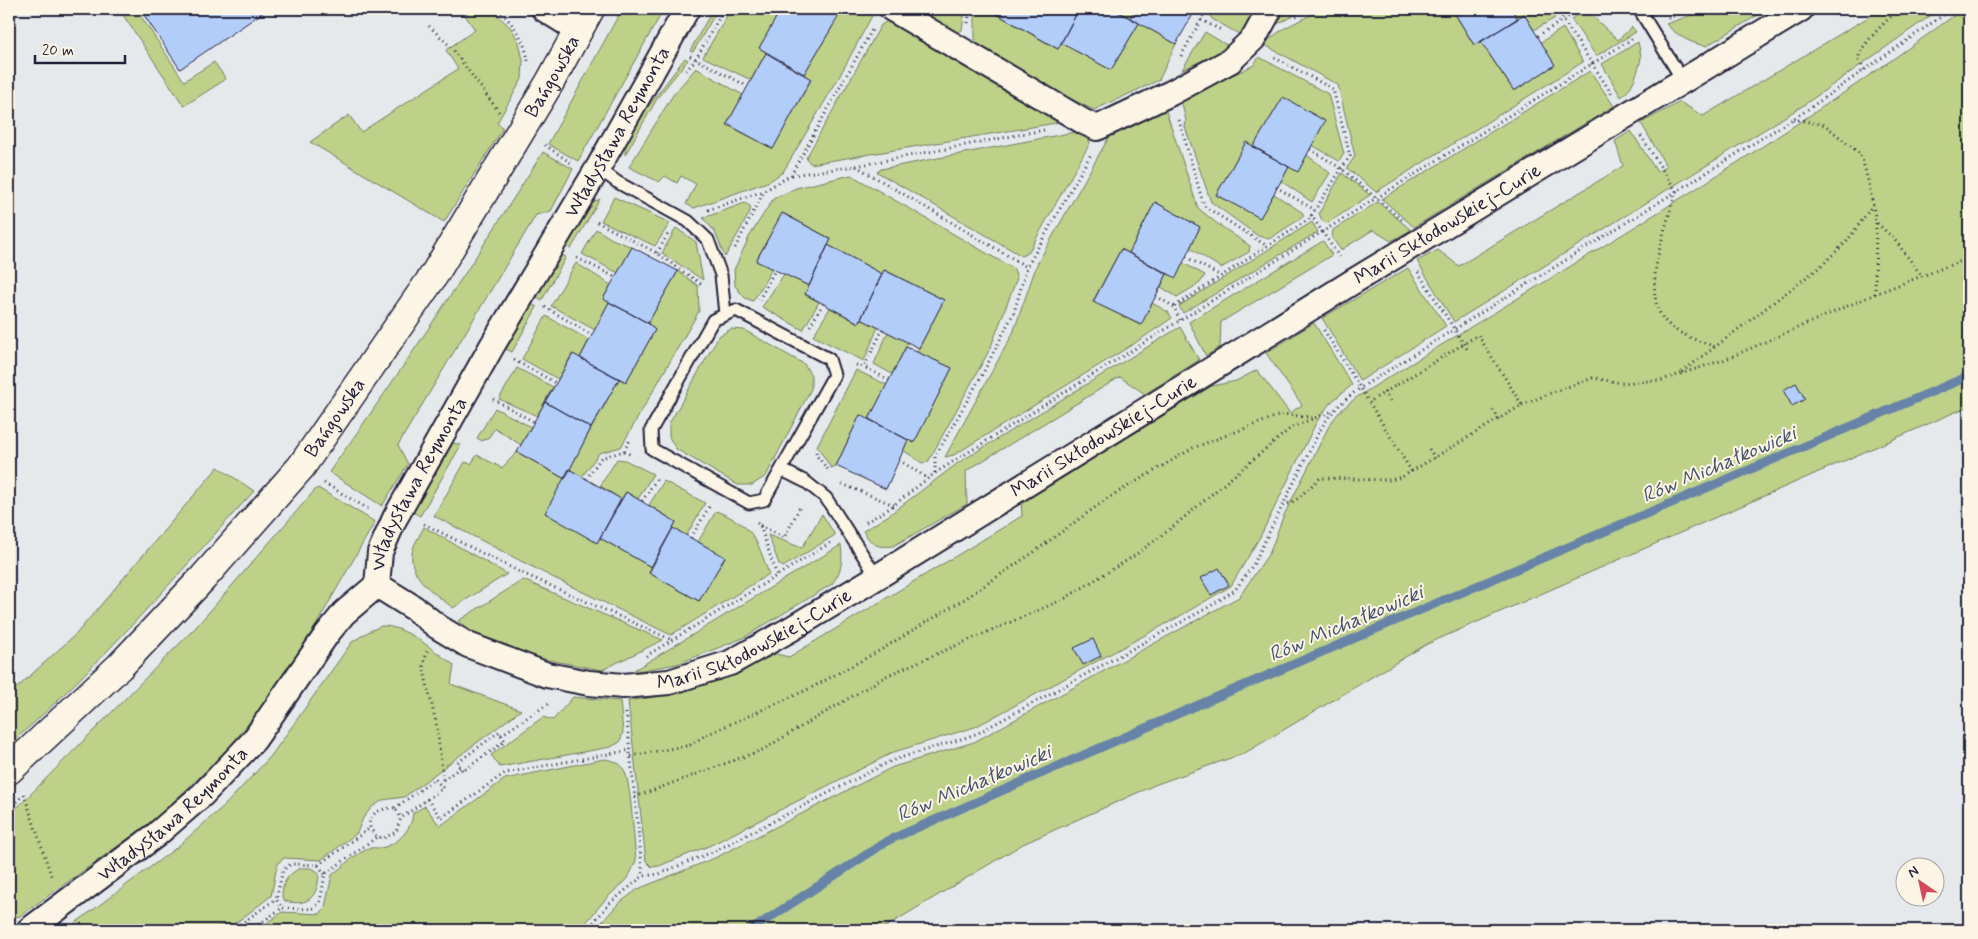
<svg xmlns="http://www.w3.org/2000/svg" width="1978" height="939" font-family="Mynerve,sans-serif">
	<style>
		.green { fill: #bdd288; stroke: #707a62 }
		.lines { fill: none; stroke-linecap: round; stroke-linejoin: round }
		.stream { stroke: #6883a8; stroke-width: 9 }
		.building { fill: #b3cdfb; stroke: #22223b }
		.lane-casing { stroke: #22223b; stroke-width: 15 }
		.street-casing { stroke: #22223b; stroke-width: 28 }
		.secondary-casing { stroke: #22223b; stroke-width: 31 }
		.path { stroke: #22223b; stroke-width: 3; stroke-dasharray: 1 4; stroke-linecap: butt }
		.lane { stroke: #fcf5e5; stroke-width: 11 }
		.street { stroke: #fcf5e5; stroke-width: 24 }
		.secondary { stroke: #fcf5e5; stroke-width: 28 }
		.labels { text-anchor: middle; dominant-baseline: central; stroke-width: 4; stroke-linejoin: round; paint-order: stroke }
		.street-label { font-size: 20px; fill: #22223b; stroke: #fcf5e5 }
		.water-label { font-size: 21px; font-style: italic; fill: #455371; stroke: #fcf5e5 }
	</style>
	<rect width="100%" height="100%" fill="#e6e9ec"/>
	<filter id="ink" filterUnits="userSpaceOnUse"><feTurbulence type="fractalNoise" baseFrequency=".02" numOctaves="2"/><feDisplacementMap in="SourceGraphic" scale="10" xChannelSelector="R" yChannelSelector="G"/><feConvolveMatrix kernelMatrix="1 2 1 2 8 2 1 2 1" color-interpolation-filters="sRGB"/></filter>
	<g filter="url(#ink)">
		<path class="green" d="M119,9H136L184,81L214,62L226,79L184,106Z
			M461,9H491L511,28L519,42L523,60L522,79L497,123L503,128L444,222L310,142L349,115L361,132L458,69L446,50L475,30Z
			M622,9H664L578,161L548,144Z
			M713,9H718L693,52L690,51Z
			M731,9H759L776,18L760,48L766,53L751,80L703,57Z
			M843,9H870L873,14L838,79L783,172L770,181L694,208L686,204L696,184L681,176L677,183L665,176L659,182L629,167L673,95L696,68L743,95L727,125L773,148L811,80L804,74Z
			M923,9H965L962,30L957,34L921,12Z
			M975,9H988L1057,49L1061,43L1111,70L1139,23L1176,44L1159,80L1094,110L1071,99L975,42Z
			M1112,9H1135L1130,18Z
			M1214,9H1257L1244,33L1239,34L1212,19L1210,16Z
			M1281,9H1307L1271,27Z
			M1322,9H1452L1474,45L1481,42L1514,91L1554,65L1541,42L1563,28L1583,62L1376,192L1347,168L1355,156L1338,85L1263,44L1283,29Z
			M1511,9H1548L1555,18L1534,30L1524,14L1518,19Z
			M1586,9H1593L1588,12L1618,40L1632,27L1636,32L1596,56L1571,19Z
			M1709,9H1768L1706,46C1689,43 1678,36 1666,24Z
			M1882,9H1940L1804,105L1454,322L1417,261L1438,250L1459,266L1623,166L1615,141L1631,131L1657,172L1666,166L1641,123L1680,102L1703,116Z
			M1963,9H1969V406L1427,644L1245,753L1157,784L1023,844L880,930H595L618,904L638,889L717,857L893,767L974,742L1239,597L1270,552L1283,517L1330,424L1340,411L1357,397C1561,270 1770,151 1963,9Z
			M889,20L1058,118L1056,123L811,164L806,158L881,25Z
			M1205,32L1230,47L1182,70Z
			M1638,42C1639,47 1641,53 1641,58C1639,69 1632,91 1621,97L1602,64Z
			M1259,57L1328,94L1344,154L1339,161L1312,145L1283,98L1253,147L1246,143L1216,195L1260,217L1274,194L1303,213V217L1269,239L1258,236L1211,202L1185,127L1186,121L1181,99L1254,65Z
			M685,58L688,60L658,97L625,155V137Z
			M1590,71L1614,106L1414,227L1382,199Z
			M1165,108L1198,208L1215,222L1250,246L1249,252L1221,268L1190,248L1200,227L1155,202L1129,253L1121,249L1093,301L1140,325L1152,303L1168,312L1172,318L1135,343L954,455L945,457L1013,333L1037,264L1109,137Z
			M1080,131L1087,135L1090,143L1028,253L1022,256L877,172L881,169Z
			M543,152L573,169L551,211L536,215L398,445L408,464L382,506L329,472C404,368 474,261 543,152Z
			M1307,155L1330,173L1312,202L1281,181L1289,167Z
			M1342,173L1370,195L1328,223L1322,221L1319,213Z
			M851,175L1014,269L1017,278L990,349L928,462L922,463L903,450L908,440L914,442L952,368L917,352L944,300L885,270L882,274L828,245L831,239L783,213L756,260L772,269L753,301L745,298L735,286L734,270L749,237L773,199L796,188Z
			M614,197L670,223L655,246L601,221Z
			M600,199L571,249L564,245L590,204Z
			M1378,202L1411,230L1391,241L1373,230L1341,250L1332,238L1333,230Z
			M745,203L751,207L749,214L725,257L715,232L703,218Z
			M1312,222L1318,232L1183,313L1179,306Z
			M676,228L696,242L703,280L662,253Z
			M596,229L612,239L632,247L618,273L582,254Z
			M1323,241L1332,255L1221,322L1220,347L1206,356L1189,322Z
			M560,254L566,257L542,300L534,295Z
			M576,263L611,285L603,299L609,302L595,330L551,306Z
			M1183,263L1205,275L1200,283L1177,297L1161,287L1167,274L1176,277Z
			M1408,268L1446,326L1360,381L1322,318Z
			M678,271L698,286L699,311L621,447L599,453L582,477L569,469L619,379L626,382L655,330L648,323Z
			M784,274L809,286L805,295L819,302L803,330L762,307Z
			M531,304L537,307L512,352L506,349Z
			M830,308L858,323L861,319L878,327L864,361L813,336Z
			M546,316L589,340L580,358L572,354L558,379L522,359Z
			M1314,323L1352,385L1330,403L1316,423L1261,535L1231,586L1175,619L975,727L894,752L711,845L659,866L652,867L646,861L628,701L680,693L727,677L776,654L789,657L1022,516L1021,501L1212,386L1236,381L1257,370L1290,413L1302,405L1266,353Z
			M1180,327L1199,360L1145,394L1120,377L966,471L967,504L893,546C876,548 872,545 863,531L889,515L958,463Z
			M731,329L744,330L804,364L811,375V389L766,476L752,485H738L676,449L669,437V424L719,336Z
			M888,332L908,342L892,374L874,364Z
			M517,368L553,387L537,416L499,399Z
			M856,370L887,385L869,419L860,415L836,466L831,468L817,446Z
			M495,408L531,427L521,445L495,428L489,437L482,441L477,438Z
			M453,443L461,445L420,516L413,512Z
			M517,452L565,479L600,538L651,567L649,573L699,601L725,557L698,542L716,511C727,515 741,522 749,531C759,542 764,561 769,574L671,635L550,576L434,516L465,462L471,464L477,455L502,468Z
			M617,459L625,460L653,474L638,499L626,492L621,499L600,486Z
			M218,467L254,491C175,577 98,668 9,745V695L77,633Z
			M664,481L705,503L686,536L673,528L676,522L649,505Z
			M318,488L375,522L312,632L273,693L223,755L153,821L20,916L9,918V816L196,627L315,490Z
			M822,514L835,535L783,567L779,564L768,535L802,548Z
			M424,527L507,574L453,608C436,594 409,579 412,553C413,545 420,535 424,527Z
			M841,545C843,562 842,570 832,584L743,638L677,664L631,672Z
			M523,580L663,640L602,670L543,659L472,632L458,621Z
			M381,626C406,625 433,651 454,665L451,684L521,710L404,797L383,800L372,807L363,818L357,833L321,860L284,858L279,862L277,866L271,896L233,925H222L209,930H66L176,848L225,805L271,756L352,642L368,632Z
			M573,697L620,701L623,732L620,742L611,747L500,767L491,755L543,717L553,720Z
			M604,759C613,760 620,762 624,770C631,781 634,843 636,860C629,882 620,884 605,900C596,910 588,921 579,930H257L282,912L320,914L325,907L332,875C343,866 355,854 368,849C372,847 375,848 380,848C396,846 412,830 413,813L425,806L440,826L505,779Z
			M301,868C308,868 315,867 319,874C318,897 308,907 285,901L282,897C282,883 287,874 301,868Z"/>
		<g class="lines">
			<path class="stream" d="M751,930L889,840L1205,702L1969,376"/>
		</g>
		<path class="building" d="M140,9H268L180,69Z
			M781,9H843L804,74L759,48Z
			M988,9H1079L1058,49Z
			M1079,9H1112L1139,23L1111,70L1061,43Z
			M1135,9H1196L1176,44L1130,18Z
			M1452,9H1511L1518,19L1474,45Z
			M1524,14L1555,65L1514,91L1481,42Z
			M766,53L811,79L773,149L727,124Z
			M1283,97L1325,121L1298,172L1253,147Z
			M1246,142L1289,167L1260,218L1216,195Z
			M1155,202L1200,227L1176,278L1129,253Z
			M782,213L831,239L809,286L756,261Z
			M828,245L882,274L859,323L805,294Z
			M632,247L678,271L648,323L603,299Z
			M1121,249L1167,274L1141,325L1093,302Z
			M884,270L944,300L919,348L861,319Z
			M609,302L648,323L655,330L626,382L580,358Z
			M906,347L952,368L914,443L869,419Z
			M573,354L619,379L591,428L545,402Z
			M1796,383L1805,399L1792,406L1783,390Z
			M545,402L591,428L565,479L517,452Z
			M860,415L908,440L886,489L836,466Z
			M569,469L621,499L597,543L545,513Z
			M626,492L676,522L651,567L600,538Z
			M673,528L725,557L699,601L649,573Z
			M1219,568L1229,585L1211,595L1201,578Z
			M1093,639L1101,656L1083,665L1074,648Z"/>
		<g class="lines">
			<defs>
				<path id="lane" d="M1639,9L1683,81
					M598,168L617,182L688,221L708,240L721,275L725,314
					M736,310L829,359L834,375L764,500L749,503L652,449L651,430L713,320Z
					M782,470L806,482L826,498L877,577"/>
				<g id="street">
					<path d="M544,9L578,30"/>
					<path d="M892,9L1084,122L1097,128L1171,93L1230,61L1254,38L1270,9"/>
					<path id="s1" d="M377,585L414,608L438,627L468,645L547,675L589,683L623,686L669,682L730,663L791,629L877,577L1354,281L1801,9"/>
					<path id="s2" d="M29,930L156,835L203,794L254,740L327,634L344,613L377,585L380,552L395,518L492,346L598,168L687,9"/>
				</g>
				<g id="secondary">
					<path id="s3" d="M9,770L120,666L203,578L301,467L434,275L550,82L590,9"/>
				</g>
			</defs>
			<use href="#lane" class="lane-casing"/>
			<use href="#street" class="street-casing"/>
			<use href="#secondary" class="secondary-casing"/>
			<path class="path" d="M498,9C513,24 525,39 528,61
				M770,9L778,13
				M1556,9L1612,94
				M1296,16L1311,9
				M1668,18L1695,9
				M1201,20L1223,31
				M968,23L970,9
				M429,26L451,47L499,112
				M1538,36L1580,9
				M690,56L747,86
				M1181,56L1207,9
				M1864,70C1863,67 1859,62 1859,59C1857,48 1890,17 1899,9
				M686,71L696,59L724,9
				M1793,119L1825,125L1861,155L1869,184L1876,222L1894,239L1922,276
				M1179,120L1204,206L1267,246
				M1641,136L1676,191C1667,225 1642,286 1662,317C1673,334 1698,340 1715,347
				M545,145L571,163
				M1310,149L1342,169L1402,220
				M856,166L1027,267
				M792,175L856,166L1044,130
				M1276,187L1315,210
				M708,210L764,191
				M1311,215L1340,258
				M597,222L657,253L701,284
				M735,248L764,191L791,175L873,28
				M657,253L668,234
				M1186,257L1221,276
				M577,258L615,277
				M1418,272L1469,352
				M1875,294L1876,223
				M1156,296L1174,307
				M759,300L775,270
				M545,307L592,335
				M1180,320L1174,307L1309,219L1350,156L1333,89L1273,57
				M810,326L823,304
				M883,329L864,367L889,380
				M1324,330L1369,402
				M514,360L556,383
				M856,365L864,367
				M1682,372L1820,267L1847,241L1873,205
				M1384,392L1390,401
				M493,399L534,422
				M1522,405L1553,392L1593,378L1621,383L1662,380L1726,359L1875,294L1969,258
				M1493,410L1499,419
				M1429,449L1435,458
				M624,451L630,440
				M816,452L817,456L829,471
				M899,460L927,478
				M935,473V457L983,373L1014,312L1027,267L1091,154
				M586,479L601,458L624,451L631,455
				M324,483L370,510
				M842,484L894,505
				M642,501L658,477
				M1283,505L1295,501L1320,478L1390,480L1402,477L1522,405L1478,335L1369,402L1412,472
				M866,522L890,508L935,473L1632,39
				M757,523L760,525L777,576
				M424,524L520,572L672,640
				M760,525L784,538L801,505
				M691,538L710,505
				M427,651L423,667L437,727L443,780
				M646,656L830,543
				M626,713L643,876
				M501,735L505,741L463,771L457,763L499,732L501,735L548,704
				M631,756L690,745L706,735L811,688L879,651L963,600L1034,552L1108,498L1193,448L1283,414L1316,418
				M443,780L461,767
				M24,794L52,878
				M635,797L762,750L888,675L1064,599L1134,556L1169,530L1292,427L1330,412
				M427,799L441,818L505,773L631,750
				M395,808L435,779L443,788L401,818L396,832L384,838L377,837C375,834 371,830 370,827C366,813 385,807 395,808L401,818
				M9,809L21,797
				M318,865L370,828
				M325,874L318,865L291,864L283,870L276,899L282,908L312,909L320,903L325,874L377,837
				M232,930L276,899
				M251,930L282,908
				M587,930L610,903L643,876L659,874L717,850L891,761C920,751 949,744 978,733L1209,607L1235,590L1253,565L1320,430C1332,410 1342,402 1360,388L1804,112L1952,9"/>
			<use href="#lane" class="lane"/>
			<use href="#street" class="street"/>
			<use href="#secondary" class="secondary"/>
		</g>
	</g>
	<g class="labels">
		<g class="street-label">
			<text stroke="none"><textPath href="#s3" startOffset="886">Bańgowska</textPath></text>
			<text stroke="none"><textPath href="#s2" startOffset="1010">Władysława Reymonta</textPath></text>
			<text stroke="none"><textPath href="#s1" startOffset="1222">Marii Skłodowskiej-Curie</textPath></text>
			<text stroke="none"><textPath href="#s3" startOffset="481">Bańgowska</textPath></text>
			<text stroke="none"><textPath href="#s1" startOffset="818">Marii Skłodowskiej-Curie</textPath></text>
			<text stroke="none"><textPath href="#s2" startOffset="605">Władysława Reymonta</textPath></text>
			<text stroke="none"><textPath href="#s1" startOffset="412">Marii Skłodowskiej-Curie</textPath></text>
			<text stroke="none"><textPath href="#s2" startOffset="185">Władysława Reymonta</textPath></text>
		</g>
		<g class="water-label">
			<text transform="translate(1719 465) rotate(-23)">Rów Michałkowicki</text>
			<text transform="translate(1346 624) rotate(-23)">Rów Michałkowicki</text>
			<text transform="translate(974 784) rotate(-23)">Rów Michałkowicki</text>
		</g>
	</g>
	<rect width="1978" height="939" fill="none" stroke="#fcf5e5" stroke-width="30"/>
	<rect x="15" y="15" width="1948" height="909" fill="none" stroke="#22223b" stroke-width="2" filter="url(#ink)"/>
	<g transform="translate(1920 882) rotate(326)"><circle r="24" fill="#fcf5e5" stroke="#a5a1a1"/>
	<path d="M0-4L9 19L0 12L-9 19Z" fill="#d1495b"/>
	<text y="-8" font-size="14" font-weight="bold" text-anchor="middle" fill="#22223b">N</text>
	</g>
	<path d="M35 55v8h90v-8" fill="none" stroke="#22223b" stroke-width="2.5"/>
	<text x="42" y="55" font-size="15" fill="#22223b" stroke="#fcf5e5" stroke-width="4" paint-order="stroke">20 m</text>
</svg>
